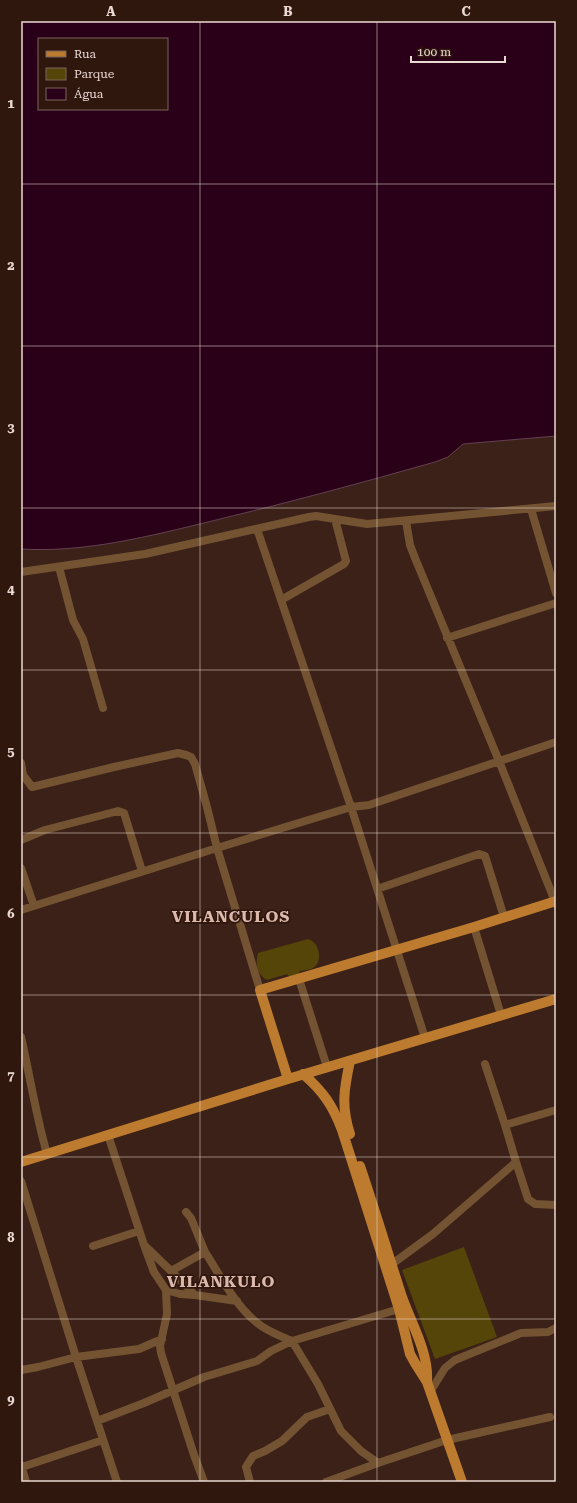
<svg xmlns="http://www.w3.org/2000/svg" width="577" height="1503" font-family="'Roboto Serif',serif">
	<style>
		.green { fill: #554509 }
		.water { fill: #2a0019; stroke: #644150; fill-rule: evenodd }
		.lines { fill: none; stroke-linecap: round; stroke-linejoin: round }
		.minor { stroke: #735332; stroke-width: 8 }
		.major { stroke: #bc7b2e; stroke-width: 10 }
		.grid { fill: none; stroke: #ead8d2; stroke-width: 1; stroke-opacity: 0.55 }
		.labels { text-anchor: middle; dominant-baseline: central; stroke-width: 3.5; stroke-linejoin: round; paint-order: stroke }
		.district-label { font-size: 16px; font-weight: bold; letter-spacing: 1px; fill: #dbb8ac; stroke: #30170e }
		.neatline { fill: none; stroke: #ead8d2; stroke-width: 1.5 }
		.grid-label { font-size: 13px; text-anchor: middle; font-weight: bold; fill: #ead8d2 }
	</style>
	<rect width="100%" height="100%" fill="#3b2117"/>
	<path class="green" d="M308,939C311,940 314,942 316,945C320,951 321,964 313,968C310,970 304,970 300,971L299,974L290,977L287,974L267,980C257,975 255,963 258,953Z
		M464,1247L497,1337L435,1359L402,1270Z"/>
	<path class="water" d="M21,21H556V436L463,444L448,457L435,462C361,483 287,503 212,521C150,536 85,553 21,549ZM39,39H167V109H39Z"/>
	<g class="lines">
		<path class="minor" d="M531,509L556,593
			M406,521L410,545L415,558L499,761L556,904
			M257,529L351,807L425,1038
			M59,567L73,620L83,639L103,708
			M21,572L145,554L309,517L316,516L367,524L556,506
			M281,600L344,564L346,561L335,519
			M447,638L556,603
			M21,763L23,775L32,787L114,767L178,753L186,755L191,757L195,764L207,807L217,848L260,990
			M21,840L45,830L118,811L124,813L142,871
			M21,868L34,906
			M377,889L479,854L485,856L504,917
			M21,910L217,848L351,807L369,805L556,742
			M474,927L501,1015
			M299,979L327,1067
			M21,1037C30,1076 36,1116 47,1154
			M505,1125L556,1110
			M516,1162L528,1199L535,1204L556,1205
			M21,1181L76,1357L117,1482
			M186,1212L191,1218L205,1252
			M93,1246L139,1231
			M145,1248L154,1272L166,1290L167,1314L160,1346L161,1353L194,1455L204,1482
			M392,1264L433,1234L516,1162L505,1125L485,1064
			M171,1271L195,1295L237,1301
			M166,1290L180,1294L195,1295
			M21,1370L38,1367L76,1357L139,1349L162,1339
			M430,1392L445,1368L455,1360L521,1333L548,1332L556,1328
			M97,1421L144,1403L204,1377L257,1361L271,1351L292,1341C280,1336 266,1331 256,1322C234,1304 220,1275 205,1252L171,1271L144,1245L108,1135
			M378,1463L361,1451L341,1431L318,1384L292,1341L399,1309
			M21,1465L26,1482
			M22,1467L103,1440
			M250,1482L246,1467L253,1456L265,1451L282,1441L307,1417L330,1409
			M326,1482L378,1463L447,1440L550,1417"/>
		<path class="major" d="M303,1074C323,1091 333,1106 342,1130L399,1309L410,1354L415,1363L427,1382L462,1482
			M288,1079L260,990L474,927L556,901
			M350,1134C341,1106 344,1089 350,1061
			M21,1162L288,1079L556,999
			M360,1166C375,1210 388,1254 402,1297C412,1325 429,1353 427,1382"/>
	</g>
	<path class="grid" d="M200,21V1482M377,21V1482M21,184H556M21,346H556M21,508H556M21,670H556M21,833H556M21,995H556M21,1157H556M21,1319H556"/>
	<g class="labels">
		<g class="district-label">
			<text x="231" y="916">VILANCULOS</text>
			<text x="221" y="1281">VILANKULO</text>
		</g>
	</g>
	<rect width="577" height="1503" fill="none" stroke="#30170e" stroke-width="44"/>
	<rect x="38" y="38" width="130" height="72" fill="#30170e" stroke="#7a645c"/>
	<rect x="46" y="51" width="20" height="6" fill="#bc7b2e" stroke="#7a645c"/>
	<text x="74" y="58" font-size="12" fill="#ead8d2">Rua</text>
	<rect x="46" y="68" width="20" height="12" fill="#554509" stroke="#7a645c"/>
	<text x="74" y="78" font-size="12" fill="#ead8d2">Parque</text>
	<rect x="46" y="88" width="20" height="12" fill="#2a0019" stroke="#7a645c"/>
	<text x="74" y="98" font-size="12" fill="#ead8d2">Água</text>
	<path d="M411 56v6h94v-6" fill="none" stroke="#ead8d2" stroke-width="2"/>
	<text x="417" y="56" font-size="12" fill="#ead8d2" stroke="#30170e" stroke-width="3" paint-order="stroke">100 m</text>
	<rect x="22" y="22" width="533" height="1459" class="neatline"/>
	<g class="grid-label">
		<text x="111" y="16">A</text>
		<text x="288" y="16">B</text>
		<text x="466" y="16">C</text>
		<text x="11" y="108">1</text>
		<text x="11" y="270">2</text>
		<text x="11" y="432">3</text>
		<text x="11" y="594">4</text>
		<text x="11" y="756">5</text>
		<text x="11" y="918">6</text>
		<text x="11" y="1080">7</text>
		<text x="11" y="1242">8</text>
		<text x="11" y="1404">9</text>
	</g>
</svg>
